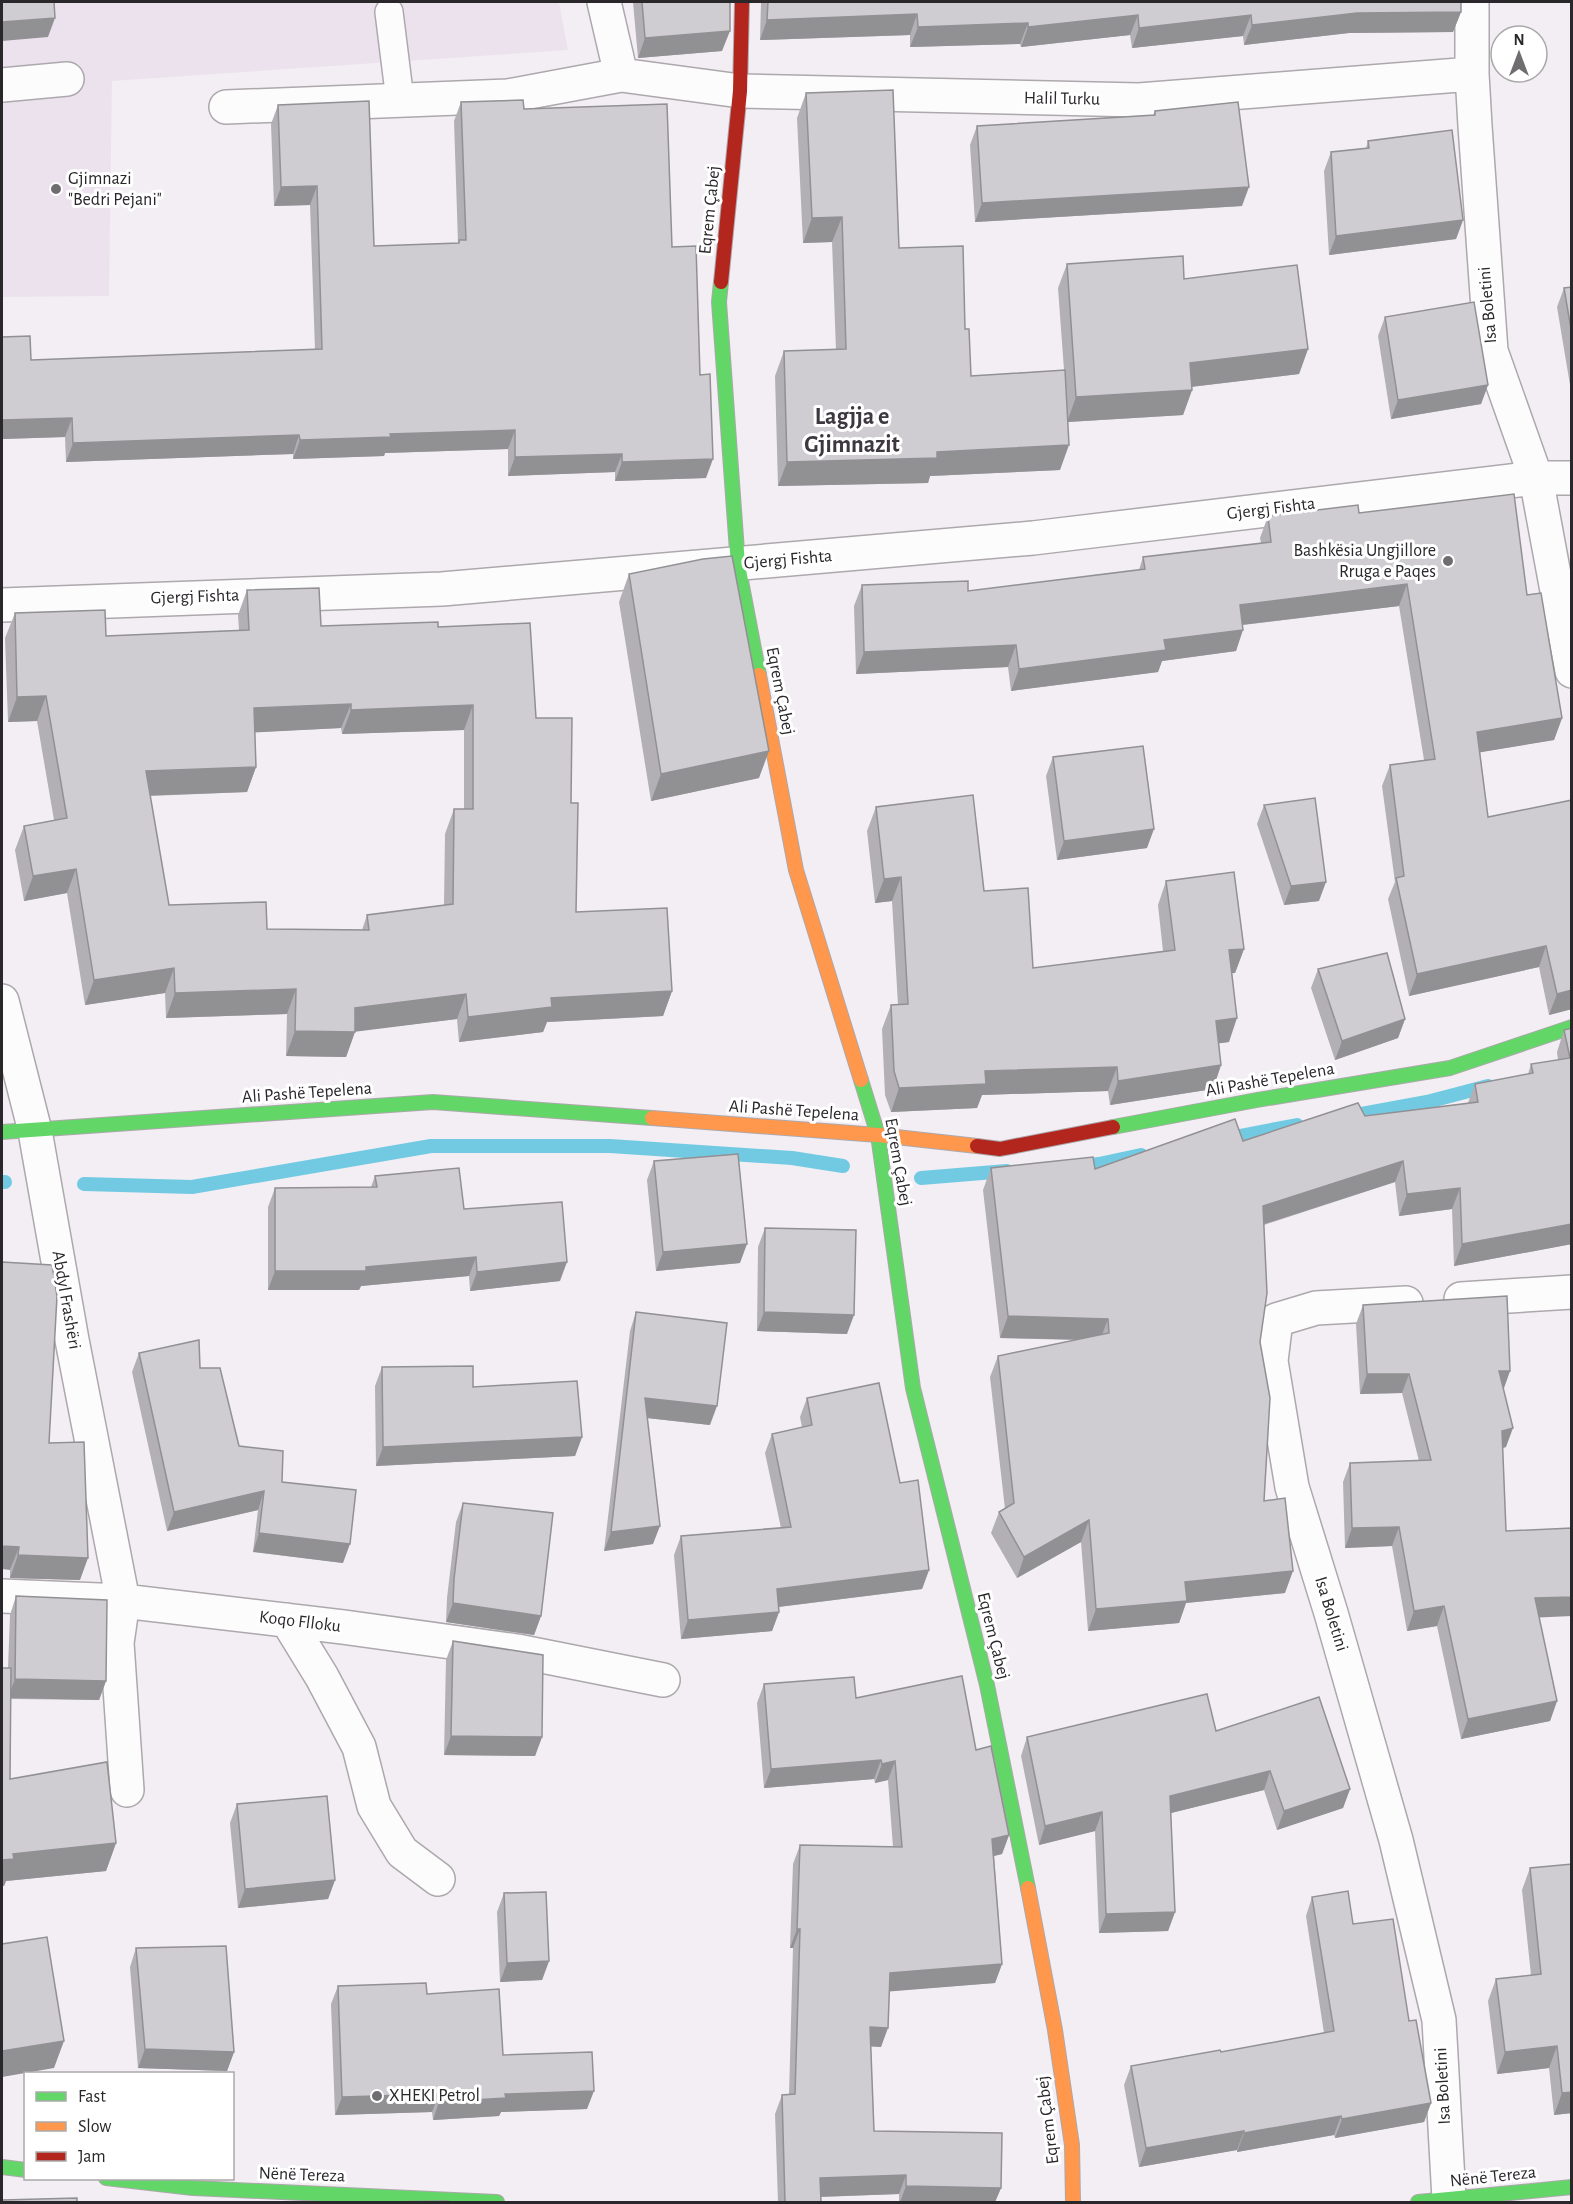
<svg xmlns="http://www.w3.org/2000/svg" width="1573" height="2204" font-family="'Alegreya Sans',sans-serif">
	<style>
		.built { fill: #ece2ee }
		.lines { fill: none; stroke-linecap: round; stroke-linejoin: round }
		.stream { stroke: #72cae2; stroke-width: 14 }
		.lane-casing { stroke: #aca8ac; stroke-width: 30 }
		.street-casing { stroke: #aca8ac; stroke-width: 36 }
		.fast-casing { stroke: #aca8ac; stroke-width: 16 }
		.slow-casing { stroke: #aca8ac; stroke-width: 16 }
		.jam-casing { stroke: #aca8ac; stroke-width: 16 }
		.lane { stroke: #fdfcfd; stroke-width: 27 }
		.street { stroke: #fdfcfd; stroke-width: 33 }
		.fast { stroke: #63d668; stroke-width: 14 }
		.slow { stroke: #ff974d; stroke-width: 14 }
		.jam { stroke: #b3261e; stroke-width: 14 }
		.wall { fill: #b2b0b5; fill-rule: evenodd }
		.shaded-wall { fill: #919093 }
		.building { fill: #cfcdd2; stroke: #919093; stroke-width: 1.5; fill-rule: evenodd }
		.poi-dot { fill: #706d71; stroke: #fff; stroke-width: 2 }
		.labels { text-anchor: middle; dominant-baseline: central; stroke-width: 6; stroke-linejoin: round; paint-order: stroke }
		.street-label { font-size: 18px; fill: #2a272b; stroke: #fff }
		.poi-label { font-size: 18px; fill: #2a272b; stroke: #fff; text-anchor: start }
		.district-label { font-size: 24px; font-weight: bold; fill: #3d373f; stroke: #fff }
	</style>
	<rect width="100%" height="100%" fill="#f3eef4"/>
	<path class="built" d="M2,2H559L568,50L112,81L109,296L2,297Z"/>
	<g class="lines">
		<path class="stream" d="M1345,1117L1427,1102L1488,1086
			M1224,1139L1297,1125
			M1077,1166L1099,1164L1141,1155
			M921,1178L1007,1171
			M2,1182H5
			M84,1184L192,1187L431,1146H610L792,1158L843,1166"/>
		<defs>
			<path id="lane" d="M389,12L400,100"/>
			<path id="street" d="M604,2L621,75
				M1472,2V74L1475,126L1491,351L1536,478L1572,671
				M2,85L67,79
				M226,107L508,96L621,75L740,91L1139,100L1472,74
				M2,605L442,589L1033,538L1536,478H1572
				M2,1001L35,1131L72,1340L123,1601L117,1643L127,1790
				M1461,1299L1572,1292
				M1406,1303L1316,1308L1276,1320L1271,1361L1292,1487L1331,1613L1396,1840L1439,2020L1449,2199
				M2,1596L123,1601L343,1627L517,1651L663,1680
				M287,1620L322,1677L359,1747L374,1806L402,1852L438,1879"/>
			<path id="fast" d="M721,282L719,302L738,565L759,675
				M861,1080L878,1135L913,1388L987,1685L1028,1888
				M1113,1127L1257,1100L1450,1068L1572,1027
				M2,1132L433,1102L652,1118
				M2,2167L26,2170
				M106,2178L193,2188L497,2202
				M1418,2202L1572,2187"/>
			<path id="slow" d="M759,675L796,870L861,1080
				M652,1118L878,1135L977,1146
				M1028,1888L1055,2030L1072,2145L1073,2202"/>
			<path id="jam" d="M721,282L740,91L742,2
				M977,1146L1000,1149L1113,1127"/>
		</defs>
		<use href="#lane" class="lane-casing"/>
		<use href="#street" class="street-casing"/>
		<use href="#fast" class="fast-casing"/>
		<use href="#slow" class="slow-casing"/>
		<use href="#jam" class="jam-casing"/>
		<use href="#lane" class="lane"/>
		<use href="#street" class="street"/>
		<use href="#fast" class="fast"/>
		<use href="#slow" class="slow"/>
		<use href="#jam" class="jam"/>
	</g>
	<path class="wall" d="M633,2H730L722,51L638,58Z
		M761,2H1461V12L1453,32L1349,33L1244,45L1243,36L1132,48L1130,35L1021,47L1020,44L910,47V35L760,40Z
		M806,93L899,248L965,329L971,376L1064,370L1058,288L1067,264L1184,279L1308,349L1299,374L1191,387L1192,390L1183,415L1068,422L1060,470L930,476L928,483L778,486L775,376L784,351L836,350L832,242L803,243L797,118Z
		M461,102L524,109L672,247L700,375L706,478L615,481V472L508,476V449L385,453L384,456L293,459V454L66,462L65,437L2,439V337L31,360L315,350L310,205L274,206L271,124L278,105L374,246L458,243L454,121Z
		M1155,111L1242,206L975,222L970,145L977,126L1153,115Z
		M1368,141L1463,220L1456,239L1329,255L1324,171L1331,152L1366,148Z
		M1572,287V397L1557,307L1564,288Z
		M1385,317L1488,385L1481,404L1391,419L1378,336Z
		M1359,513L1527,595L1562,718L1554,740L1480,752L1488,817L1572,800V1009L1549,1015L1539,967L1409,996L1388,899L1395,882L1382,786L1390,765L1424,760L1399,606L1243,625L1236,651L1162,661L1158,672L1011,691L1008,667L856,674L854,606L862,585L968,591L1139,570L1143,557L1261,543L1260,538L1268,516Z
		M629,574L759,778L651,801L619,602Z
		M247,590L321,626L438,627L536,718L571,803L576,912L672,991L663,1016L547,1022L543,1032L459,1042L457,1019L355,1031L346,1057L286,1056L287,1014L166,1018L165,993L85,1005L67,893L24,901L15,850L24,826L54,820L37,721L8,722L5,638L15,613L106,636L239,630L238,615ZM341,728L342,734L464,730V809H454L445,834L444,905L367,915L362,930L267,929L169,905L150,796L247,792L256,767L255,732Z
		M1053,757L1147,848L1057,860L1046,776Z
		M1264,805L1319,901L1284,905L1257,824Z
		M876,807L984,891L1033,968L1163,951L1158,905L1166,881L1244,949L1235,973H1232L1229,1042L1219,1043L1221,1065L1213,1089L1110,1105L1108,1091L982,1095L977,1108L891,1112L885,1095L882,1029L891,1005H898L892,901L875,903L867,831Z
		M1318,969L1405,1019L1398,1038L1335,1060L1311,988Z
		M1572,1028V1244L1454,1266L1452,1209L1399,1216L1395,1182L1264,1225L1260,1342L1264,1501L1285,1593L1186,1603L1179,1623L1088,1631L1081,1542L1017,1578L991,1533L999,1512L1005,1509L990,1377L998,1356L1076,1340L1000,1338L983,1190L991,1168L1095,1169L1365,1116L1468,1103L1475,1084L1528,1074L1531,1064L1558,1060L1557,1052L1564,1030Z
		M654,1161L740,1263L656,1271L647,1180Z
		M375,1176L464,1209L560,1281L470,1291L469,1276L361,1286L359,1290H268V1207L275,1188L371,1187Z
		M765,1228L847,1334L757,1331L758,1247Z
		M1363,1305L1510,1371L1503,1388L1506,1447L1502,1448L1506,1531L1539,1617L1557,1701L1550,1721L1461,1739L1437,1626L1407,1631L1392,1546L1345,1548L1343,1482L1350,1463L1419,1461L1402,1393L1360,1394L1356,1324Z
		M636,1312L710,1425L647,1418L653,1544L604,1551L630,1331Z
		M139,1353L200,1368L239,1446L282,1482L343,1563L253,1552L258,1510L167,1531L132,1372Z
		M382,1367L473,1387L582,1437L575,1456L376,1466L375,1386Z
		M807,1398L900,1483L929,1570L922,1589L778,1607L779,1612L772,1631L681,1639L674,1555L681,1536L781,1528L765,1453L772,1434L802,1427L800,1417Z
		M49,1443L80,1580L10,1578V1570Z
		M463,1503L541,1616L534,1635L446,1622L447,1598L456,1522Z
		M16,1596L106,1681L99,1700L11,1699L10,1779L116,1843L106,1871L6,1881L4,1886H2V1668H8L10,1615Z
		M453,1641L542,1737L535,1756L444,1755L446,1660Z
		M764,1684L856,1698L976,1750L1009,1835L1002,1854L994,1856L1002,1964L995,1983L889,1991L881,2047L871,2046L874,2131L1001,2188L995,2202H899V2194L821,2197V2202H778L775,2114L782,2095H789L793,1948H790L793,1864L800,1845L893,1847L888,1780L875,1783L874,1779L764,1788L757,1703Z
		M1216,1731L1350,1789L1343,1808L1277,1830L1264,1790L1171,1813L1175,1912L1168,1931L1099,1933L1095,1831L1039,1845L1021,1756L1027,1737Z
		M237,1804L335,1880L328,1899L238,1908L230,1823Z
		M1572,1864V2113L1554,2115L1549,2068L1497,2074L1488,2001L1496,1979L1531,1975L1522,1890L1530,1868Z
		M504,1893L549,1961L542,1980L500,1982L497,1912Z
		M1312,1897L1353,1924L1409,2021L1431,2103L1424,2122L1335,2138L1334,2135L1237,2152V2150L1139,2167L1124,2085L1131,2066L1221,2052L1324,2033L1306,1916Z
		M136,1948L234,2052L227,2071L138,2068L130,1967Z
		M338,1986L427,1994L503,2055L587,2109L501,2112L499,2116L433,2120L432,2112L335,2115L331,2004Z"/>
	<path class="shaded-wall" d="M1461,12L1453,32L1349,33L1244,45L1252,25L1357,13Z
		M917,14L910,35L760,40L767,20Z
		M1138,15L1130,35L1021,47L1028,27Z
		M1251,15L1243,36L1132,48L1139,28Z
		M55,18L48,37L2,41V22Z
		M1028,23L1020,44L910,47L918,27Z
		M730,31L722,51L638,58L645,38Z
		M317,186L310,205L274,206L281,187Z
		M1249,187L1242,206L975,222L982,203Z
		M842,217L832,242L803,243L812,218Z
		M1463,220L1456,239L1329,255L1336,236Z
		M1308,349L1299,374L1181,388L1190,363Z
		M1488,385L1481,404L1391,419L1398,400Z
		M1192,390L1183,415L1067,422L1076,397Z
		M72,418L65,437L2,439V420Z
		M515,430L508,449L385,453L384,456L293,459L300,440L390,434Z
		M299,435L293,454L66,462L73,443Z
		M1069,445L1060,470L930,476L928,483L778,486L787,462L937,452Z
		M622,454L615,472L508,476L515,457Z
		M713,459L706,478L615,481L622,462Z
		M1407,584L1399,606L1232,626L1240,605Z
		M1243,630L1236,651L1162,661L1158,672L1011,691L1019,669L1164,640Z
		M1016,645L1008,667L856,674L864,652Z
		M46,696L37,721L8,722L17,697Z
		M351,704L341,728L245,733L254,708Z
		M473,705L464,730L342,734L351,710Z
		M1562,718L1554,740L1470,754L1477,732Z
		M769,751L759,778L651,801L661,774Z
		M256,767L247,792L137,796L146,771Z
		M1154,829L1147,848L1057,860L1064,841Z
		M76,869L67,893L24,901L33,876Z
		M901,877L892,901L875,903L884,879Z
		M1326,882L1319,901L1284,905L1291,886Z
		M1546,946L1539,967L1409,996L1417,974Z
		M1244,949L1235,973L1220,974L1229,950Z
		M174,968L165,993L85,1005L94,980Z
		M296,989L287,1014L166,1018L175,993Z
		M1572,990V1009L1549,1015L1557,994Z
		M672,991L663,1016L547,1022L543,1032L459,1042L468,1017L551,998Z
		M466,994L457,1019L353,1032H355L346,1057L286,1056L295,1031L355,1008Z
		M1237,1018L1229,1042L1207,1045L1216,1021Z
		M1405,1019L1398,1038L1335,1060L1342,1041Z
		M1221,1065L1213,1089L1110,1105L1118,1081Z
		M1117,1067L1108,1091L982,1095L977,1108L891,1112L899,1088L985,1071Z
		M1403,1161L1395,1182L1255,1227L1263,1206Z
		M1460,1188L1452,1209L1399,1216L1407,1194Z
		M1572,1224V1244L1454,1266L1462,1244Z
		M747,1244L740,1263L656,1271L663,1252Z
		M476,1257L469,1276L361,1286L359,1290H268L275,1271L366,1267Z
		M567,1262L560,1281L470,1291L477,1272Z
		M764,1312L854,1315L847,1334L757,1331Z
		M1008,1316L1108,1319L1100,1340L1000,1338Z
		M1499,1371H1510L1503,1391Z
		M1367,1374H1409L1402,1393L1360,1394Z
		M645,1398L717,1406L710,1425L638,1417Z
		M1513,1428L1506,1447L1495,1450L1502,1431Z
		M582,1437L575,1456L376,1466L383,1447Z
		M264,1491L258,1510L167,1531L174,1512Z
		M1089,1520L1081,1542L1017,1578L1024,1557Z
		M660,1526L653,1544L604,1551L611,1532Z
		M1399,1527L1392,1546L1345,1548L1352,1528Z
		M259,1533L350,1544L343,1563L253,1552Z
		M2,1546L19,1547L10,1570L2,1569Z
		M18,1555L88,1558L80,1580L10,1578Z
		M929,1570L922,1589L770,1608L777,1589Z
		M1293,1571L1285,1593L1186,1603L1179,1623L1088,1631L1096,1609L1185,1582Z
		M1572,1597V1616L1528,1618L1535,1598Z
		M453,1603L541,1616L534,1635L446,1622Z
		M1444,1606L1437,1626L1407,1631L1414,1611Z
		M779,1612L772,1631L681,1639L688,1620Z
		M15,1679L106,1681L99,1700L8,1698Z
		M1557,1701L1550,1721L1461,1739L1468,1719Z
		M451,1736L542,1737L535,1756L444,1755Z
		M881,1760L874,1779L764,1788L771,1769Z
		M895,1761L888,1780L875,1783L882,1764Z
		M1270,1771L1264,1790L1163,1815L1170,1796Z
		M1350,1789L1343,1808L1277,1830L1284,1811Z
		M1102,1812L1095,1831L1039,1845L1045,1826Z
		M1009,1835L1002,1854L985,1858L992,1839Z
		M116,1843L106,1871L6,1881L4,1886H2V1860L13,1854Z
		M335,1880L328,1899L238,1908L245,1889Z
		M1175,1912L1168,1931L1099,1933L1106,1914Z
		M797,1929H800L793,1948H790Z
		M549,1961L542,1980L500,1982L507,1963Z
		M1002,1964L995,1983L883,1992L890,1973Z
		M870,2027L888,2028L881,2047L863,2046Z
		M64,2041L54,2068L2,2077V2051Z
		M1557,2046L1549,2068L1497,2074L1505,2052Z
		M145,2049L234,2052L227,2071L138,2068Z
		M594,2091L587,2109L501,2112L499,2116L433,2120L439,2102L505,2094Z
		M1572,2092V2113L1554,2115L1562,2093Z
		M439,2094L432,2112L335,2115L342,2097Z
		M1431,2103L1424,2122L1335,2138L1342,2119Z
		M1341,2116L1334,2135L1237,2152L1244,2133Z
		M1244,2131L1237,2150L1139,2167L1146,2148Z
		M906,2175L899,2194L813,2197L820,2178Z
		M906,2186L1001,2188L995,2202H900Z"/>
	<path class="building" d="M2,2H54L55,18L2,22Z
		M642,2H730V31L645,38Z
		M768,2H1461V12L1357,13L1252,25L1251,15L1139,28L1138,15L1028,27V23L918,27L917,14L767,20Z
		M893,90L899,248L963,246L965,329H969L971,376L1065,370L1069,445L937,452V458L787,462L784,351L846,349L842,217L812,218L806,93Z
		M523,100L524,109L667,104L672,247L696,246L700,375L710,374L713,459L622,462V454L515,457V430L390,434L391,437L300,440L299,435L73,443L72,418L2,420V337L30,336L31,360L322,349L317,186L281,187L278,105L369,101L374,246L459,243V240H466L461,102Z
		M1238,102L1249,187L982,203L977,126L1155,115V111Z
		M1452,130L1463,220L1336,236L1331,152L1369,148L1368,141Z
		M1183,256L1184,279L1297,265L1308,349L1190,363L1192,390L1076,397L1067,264Z
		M1572,287V335L1564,288Z
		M1474,302L1488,385L1398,400L1385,317Z
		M1514,494L1527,595L1541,593L1562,718L1477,732L1488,817L1572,800V990L1557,994L1546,946L1417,974L1396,878L1404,876L1390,765L1435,759L1407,584L1240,605L1243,630L1164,640L1166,650L1019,669L1016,645L864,652L862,585L968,581V591L1145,569L1143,557L1271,542L1268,516L1358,505L1359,513Z
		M732,556L769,751L661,774L629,574L703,559Z
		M319,588L321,626L438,622V627L530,623L536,718H572L571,803H578L576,912L667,908L672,991L551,998L552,1007L468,1017L466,994L355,1008V1032L295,1031L296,989L175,993L174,968L94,980L76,869L33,876L24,826L67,818L46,696L17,697L15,613L105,610L106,636L249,630L247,590ZM351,704V710L473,705V809H454L453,904L367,915L369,930L267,929L266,902L169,905L146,771L256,767L254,708Z
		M1143,746L1154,829L1064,841L1053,757Z
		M973,795L984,891L1028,888L1033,968L1175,950L1166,881L1234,872L1244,949L1229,950L1237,1018L1216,1021L1221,1065L1118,1081L1117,1067L985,1071L986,1084L899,1088L894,1071L891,1005L908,1004L901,877L884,879L876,807Z
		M1315,798L1326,882L1291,886L1264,805Z
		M1387,953L1405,1019L1342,1041L1318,969Z
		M1572,1028V1224L1462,1244L1460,1188L1407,1194L1403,1161L1263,1206L1267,1293L1260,1342L1270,1398L1264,1501L1285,1498L1293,1571L1185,1582L1187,1601L1096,1609L1089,1520L1024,1557L999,1512L1014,1503L998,1356L1109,1333L1108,1319L1008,1316L991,1168L1093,1157L1095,1169L1235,1119L1243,1141L1358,1103L1365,1116L1478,1102L1475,1084L1533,1073L1531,1064L1570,1058L1564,1030Z
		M738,1154L747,1244L663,1252L654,1161Z
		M459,1168L464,1209L562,1202L567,1262L477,1272L476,1257L366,1267V1271H275V1188L377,1187L375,1176Z
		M765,1228L856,1230L854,1315L764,1312Z
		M2,1262L52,1265L57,1296L49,1443L84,1442L88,1558L18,1555L19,1547L2,1546Z
		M1507,1296L1510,1371H1499L1513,1428L1502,1431L1506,1531L1572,1528V1597L1535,1598L1557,1701L1468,1719L1444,1606L1414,1611L1399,1527L1352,1528L1350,1463L1431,1460L1409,1374H1367L1363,1305Z
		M636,1312L727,1323L717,1406L645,1398L660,1526L611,1532Z
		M199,1340L200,1368H220L239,1446L283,1451L282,1482L356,1490L350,1544L259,1533L264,1491L174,1512L139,1353Z
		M473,1366V1387L577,1381L582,1437L383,1447L382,1367Z
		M879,1383L900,1483L918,1480L929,1570L777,1589L779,1612L688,1620L681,1536L791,1527L772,1434L812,1425L807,1398Z
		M463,1503L553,1513L541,1616L453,1603L454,1579Z
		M16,1596L107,1600L106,1681L15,1679Z
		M453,1641L543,1655L542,1737L451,1736Z
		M2,1668H11L10,1779L107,1762L116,1843L13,1854L14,1859L2,1860Z
		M962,1676L976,1750L991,1746L1009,1835L992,1839L1002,1964L890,1973L888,2028L870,2027L874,2131L1002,2133L1001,2188L906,2186V2175L820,2178L821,2202H785L782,2095L795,2094L800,1929H797L800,1845L902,1847L895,1761L882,1764L881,1760L771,1769L764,1684L854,1677L856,1698Z
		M1207,1694L1216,1731L1319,1697L1350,1789L1284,1811L1270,1771L1170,1796L1175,1912L1106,1914L1102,1812L1045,1826L1027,1737Z
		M327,1796L335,1880L245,1889L237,1804Z
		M1572,1864V2092L1562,2093L1557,2046L1505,2052L1496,1979L1541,1974L1530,1868Z
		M1348,1891L1353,1924L1393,1919L1409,2021L1416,2020L1431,2103L1342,2119L1341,2116L1244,2133V2131L1146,2148L1131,2066L1220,2050L1221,2052L1334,2031L1312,1897Z
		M546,1892L549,1961L507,1963L504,1893Z
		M47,1937L64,2041L2,2051V1944Z
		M226,1946L234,2052L145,2049L136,1948Z
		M426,1983L427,1994L499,1989L503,2055L592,2052L594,2091L505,2094L506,2098L439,2102V2094L342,2097L338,1986Z
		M77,2198V2202H2V2200Z
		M448,2201V2202H385Z"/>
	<g class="poi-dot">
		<circle cx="56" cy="189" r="6"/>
		<circle cx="1448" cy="561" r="6"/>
		<circle cx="377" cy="2096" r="6"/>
	</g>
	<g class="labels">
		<g class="street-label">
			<text transform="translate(1062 99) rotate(1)">Halil Turku</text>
			<text transform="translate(710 210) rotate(-84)">Eqrem Çabej</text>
			<text transform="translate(1488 305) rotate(-95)">Isa Boletini</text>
			<text transform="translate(1271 509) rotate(-7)">Gjergj Fishta</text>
			<text transform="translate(788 560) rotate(-5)">Gjergj Fishta</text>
			<text transform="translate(195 597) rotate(-2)">Gjergj Fishta</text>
			<text transform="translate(780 691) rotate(79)">Eqrem Çabej</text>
			<text transform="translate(1270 1080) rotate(-10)">Ali Pashë Tepelena</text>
			<text transform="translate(307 1093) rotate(-4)">Ali Pashë Tepelena</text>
			<text transform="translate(794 1111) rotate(4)">Ali Pashë Tepelena</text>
			<text transform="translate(898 1162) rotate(80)">Eqrem Çabej</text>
			<text transform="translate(66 1300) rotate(80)">Abdyl Frashëri</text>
			<text transform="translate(1331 1614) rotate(73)">Isa Boletini</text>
			<text transform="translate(300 1622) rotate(7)">Koqo Flloku</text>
			<text transform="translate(993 1636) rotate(76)">Eqrem Çabej</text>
			<text transform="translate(1443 2086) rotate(-93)">Isa Boletini</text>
			<text transform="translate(1048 2120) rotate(-97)">Eqrem Çabej</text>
			<text transform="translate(302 2175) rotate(2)">Nënë Tereza</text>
			<text transform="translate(1493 2177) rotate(-6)">Nënë Tereza</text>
		</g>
		<g class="poi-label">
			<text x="68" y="179">Gjimnazi<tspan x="68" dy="21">"Bedri Pejani"</tspan></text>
			<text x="1436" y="551" text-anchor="end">Bashkësia Ungjillore<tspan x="1436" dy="21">Rruga e Paqes</tspan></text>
			<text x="389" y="2096">XHEKI Petrol</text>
		</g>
		<g class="district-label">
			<text x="852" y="417">Lagjja e<tspan x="852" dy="28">Gjimnazit</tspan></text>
		</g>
	</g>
	<rect width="1573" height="2204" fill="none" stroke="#2a272b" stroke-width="6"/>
	<rect x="24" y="2072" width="210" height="108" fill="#ffffff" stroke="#aaa9aa" stroke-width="1.5"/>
	<rect x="36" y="2092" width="30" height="9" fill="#63d668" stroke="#aaa9aa" stroke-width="1.5"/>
	<text x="78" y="2102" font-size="18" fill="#2a272b">Fast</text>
	<rect x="36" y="2122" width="30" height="9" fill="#ff974d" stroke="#aaa9aa" stroke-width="1.5"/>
	<text x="78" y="2132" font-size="18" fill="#2a272b">Slow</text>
	<rect x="36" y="2152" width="30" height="9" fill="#b3261e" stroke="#aaa9aa" stroke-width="1.5"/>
	<text x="78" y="2162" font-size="18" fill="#2a272b">Jam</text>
	<g transform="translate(1519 54)"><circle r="28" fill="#ffffff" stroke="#aaa9aa" stroke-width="1.5"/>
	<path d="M0-4.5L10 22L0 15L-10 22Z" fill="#706d71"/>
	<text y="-9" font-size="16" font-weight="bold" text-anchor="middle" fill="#2a272b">N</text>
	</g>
</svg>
